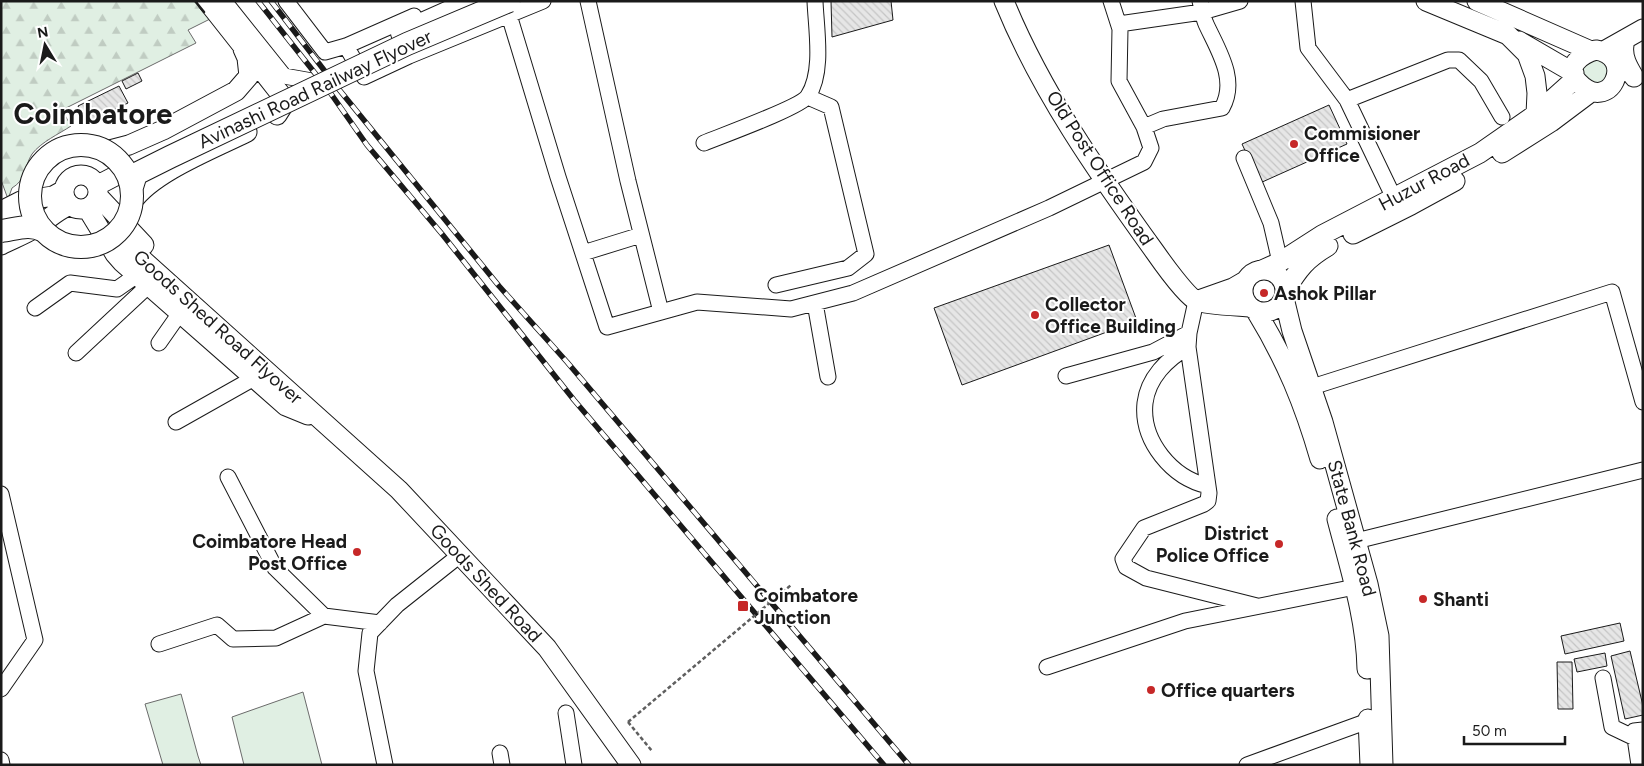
<svg xmlns="http://www.w3.org/2000/svg" width="1644" height="766" font-family="Figtree,sans-serif">
	<style>
		.green { fill: #e0efe3; stroke: #6a6a6a }
		.forest { fill: url(#forest-firs); stroke: #6a6a6a }
		.building { fill: url(#building-back-hatch); stroke: #1a1a1a }
		.lines { fill: none; stroke-linecap: round; stroke-linejoin: round }
		.minor-casing { stroke: #1a1a1a; stroke-width: 17 }
		.major-casing { stroke: #1a1a1a; stroke-width: 21 }
		.highway-casing { stroke: #1a1a1a; stroke-width: 24 }
		.path { stroke: #5f5f5f; stroke-width: 2.5; stroke-dasharray: 4 2.5; stroke-linecap: butt }
		.minor { stroke: #fff; stroke-width: 15 }
		.major { stroke: #fff; stroke-width: 19 }
		.highway { stroke: #fff; stroke-width: 22 }
		.rail-casing { stroke: #1a1a1a; stroke-width: 5.5 }
		.rail { stroke: #fff; stroke-width: 4; stroke-dasharray: 11; stroke-linecap: butt }
		.highway-bridge-casing { stroke: #1a1a1a; stroke-width: 24; stroke-linecap: butt }
		.path-bridge { stroke: #5f5f5f; stroke-width: 2.5; stroke-dasharray: 4 2.5; stroke-linecap: butt }
		.highway-bridge { stroke: #fff; stroke-width: 22 }
		.wall { stroke: #1a1a1a; stroke-width: 2.5 }
		.poi-dot { fill: #c62828; stroke: #fff; stroke-width: 2 }
		.labels { text-anchor: middle; dominant-baseline: central; stroke-width: 4; stroke-linejoin: round; paint-order: stroke }
		.street-label { font-size: 19px; fill: #1a1a1a; stroke: #fff }
		.poi-label { font-size: 19px; font-weight: bold; fill: #1a1a1a; stroke: #fff; text-anchor: start }
		.town-label { font-size: 29px; font-weight: bold; fill: #1a1a1a; stroke: #fff }
	</style>
	<defs>
		<pattern id="forest-firs" width="22" height="20" patternUnits="userSpaceOnUse" patternTransform="scale(1.25)"><rect width="22" height="20" fill="#e0efe3"/><path d="M5 1l3.5 6h-7zM16 11l3.5 6h-7z" fill="#c0ccc2"/></pattern>
		<pattern id="building-back-hatch" width="6" height="6" patternUnits="userSpaceOnUse" patternTransform="scale(1.25)"><rect width="6" height="6" fill="#e6e6e6"/><path d="M-1 5l2 2M0 0l6 6M5-1l2 2" fill="none" stroke="#c5c5c5"/></pattern>
	</defs>
	<rect width="100%" height="100%" fill="#fff"/>
	<path class="green" d="M1602,57L1611,75L1598,85L1584,77L1583,66L1586,61Z
		M303,692L322,765H244L232,717Z
		M181,694L198,756L201,765H163L145,704Z"/>
	<path class="forest" d="M1,1H195L210,19L188,30L196,43L62,110L71,126C59,134 41,142 32,154C24,167 26,180 12,188L8,199L1,180Z"/>
	<path class="building" d="M831,1H891L893,20L832,37Z
		M138,73L142,81L126,89L122,81Z
		M119,86L128,103L86,123L78,106Z
		M1329,105L1347,144L1260,183L1242,144Z
		M1109,245L1137,321L962,385L934,308Z
		M1620,623L1624,641L1565,654L1561,636Z
		M1630,651L1643,706V715L1625,719L1611,656Z
		M1605,653L1607,666L1577,672L1574,659Z
		M1557,662H1572L1573,709H1558Z"/>
	<g class="lines">
		<defs>
			<path id="minor" d="M224,1L284,76L312,81
				M286,1L325,52L346,46L414,16
				M588,1L628,181L661,312
				M1111,1L1120,29L1119,81L1144,127
				M1303,1L1308,48L1347,100L1394,198
				M509,15L558,177L607,327L697,302L791,309L853,293L1049,208L1144,162L1151,148L1144,127L1163,119L1222,108C1238,80 1218,50 1206,24C1203,17 1202,9 1200,1
				M1119,24L1202,12L1240,1
				M346,46L364,77L409,56L543,1
				M1347,100L1448,60H1459L1481,81L1502,117
				M704,143C721,136 801,107 808,96C824,72 816,28 815,1
				M1244,158L1271,223L1280,262
				M583,253L641,235
				M776,285L848,268L866,254L831,107L808,97
				M1196,301L1189,333L1188,347L1209,493L1208,501L1204,504L1144,528L1123,559L1126,567L1146,578L1257,606
				M815,303L828,377
				M35,308L70,283L117,289L137,275
				M159,343L180,313
				M1188,347C1167,359 1148,378 1145,403C1141,441 1172,478 1208,486
				M76,353L149,285
				M1066,376L1153,352L1189,333
				M1312,387L1612,292L1643,402
				M176,422L254,378
				M228,477L275,568L324,616
				M1,494L35,640L1,689
				M1356,541L1643,470
				M159,644L217,625L233,639L276,638L324,616L380,623
				M1047,667L1185,621L1355,587
				M1603,678L1612,727L1635,738
				M566,713L574,765
				M500,753L502,765
				M1,760L2,765
				M385,765L366,671L370,633L397,605L460,555
				M1247,765L1368,721
				M1639,765L1634,731L1643,730"/>
			<path id="major" d="M207,1L282,96L284,104L277,115
				M1004,1C1041,92 1098,173 1155,252C1162,262 1187,297 1197,301C1206,305 1238,306 1250,307
				M1426,1L1508,35L1527,54L1535,76L1537,93L1536,114
				M1477,1L1591,51
				M1519,41L1574,73
				M1624,45C1622,57 1628,67 1634,77
				M1596,50C1637,56 1610,116 1578,82C1564,67 1581,54 1596,50Z
				M1604,51L1643,29
				M106,151L129,145L163,130L236,91L249,76L247,58L243,49
				M1502,153L1551,122L1591,92
				M64 192a17 17 0 1 1 34 0a17 17 0 1 1-34 0Z
				M98,185L123,172
				M98,196L144,245
				M132,202C153,172 213,149 247,132
				M87,208L115,254L122,262L286,406L308,415
				M1,211L21,201L53,196L64,190
				M114,234L399,490L547,648L631,765
				M1353,234L1411,205L1455,181
				M1,245C13,239 26,234 37,227C50,218 56,211 70,205
				M1262,270L1280,262L1322,235L1480,153L1536,114L1575,79
				M1243 291a21 21 0 1 1 42 0a21 21 0 1 1-42 0Z
				M1285,291C1299,268 1306,259 1328,246
				M1284,298L1292,331L1323,422L1368,584L1379,636L1383,765
				M1199,300L1233,288L1245,281
				M1256,311C1286,360 1304,404 1320,459
				M1337,519C1350,569 1366,618 1367,669
				M1368,719L1370,765"/>
			<path id="highway" d="M402,33L474,1
				M1,228L23,218L31,208"/>
		</defs>
		<use href="#minor" class="minor-casing"/>
		<use href="#major" class="major-casing"/>
		<use href="#highway" class="highway-casing"/>
		<path class="path" d="M628,722L652,751"/>
		<use href="#minor" class="minor"/>
		<use href="#major" class="major"/>
		<use href="#highway" class="highway"/>
		<defs>
			<path id="rail" d="M258,1L329,91L367,145L442,234L574,400L884,765
				M271,1L337,87L499,286L567,362L909,765"/>
		</defs>
		<use href="#rail" class="rail-casing"/>
		<use href="#rail" class="rail"/>
		<defs>
			<path id="highway-bridge" d="M30 196a51 51 0 1 1 102 0a51 51 0 1 1-102 0Z
				M132,187L136,174L170,157L407,44L509,1
				M1,231C16,229 30,223 44,231"/>
		</defs>
		<use href="#highway-bridge" class="highway-bridge-casing"/>
		<path class="path-bridge" d="M628,722L791,585"/>
		<use href="#highway-bridge" class="highway-bridge"/>
		<path class="wall" d="M195,1L204,12"/>
	</g>
	<g class="poi-dot">
		<circle cx="1294" cy="144" r="5"/>
		<circle cx="1264" cy="293" r="5"/>
		<circle cx="1035" cy="315" r="5"/>
		<circle cx="1279" cy="544" r="5"/>
		<circle cx="357" cy="552" r="5"/>
		<circle cx="1423" cy="599" r="5"/>
		<rect x="737" y="600" width="12" height="12" rx="2.5"/>
		<circle cx="1151" cy="690" r="5"/>
	</g>
	<g class="labels">
		<g class="street-label">
			<text transform="translate(315 89) rotate(-25)">Avinashi Road Railway Flyover</text>
			<text transform="translate(1100 168) rotate(57)">Old Post Office Road</text>
			<text transform="translate(1424 182) rotate(-28)">Huzur Road</text>
			<text transform="translate(218 327) rotate(42)">Goods Shed Road Flyover</text>
			<text transform="translate(1352 528) rotate(75)">State Bank Road</text>
			<text transform="translate(486 583) rotate(47)">Goods Shed Road</text>
		</g>
		<g class="poi-label">
			<text x="1304" y="133">Commisioner<tspan x="1304" dy="22">Office</tspan></text>
			<text x="1274" y="293">Ashok Pillar</text>
			<text x="1045" y="304">Collector<tspan x="1045" dy="22">Office Building</tspan></text>
			<text x="1269" y="533" text-anchor="end">District<tspan x="1269" dy="22">Police Office</tspan></text>
			<text x="347" y="541" text-anchor="end">Coimbatore Head<tspan x="347" dy="22">Post Office</tspan></text>
			<text x="754" y="595">Coimbatore<tspan x="754" dy="22">Junction</tspan></text>
			<text x="1433" y="599">Shanti</text>
			<text x="1161" y="690">Office quarters</text>
		</g>
		<g class="town-label">
			<text x="93" y="113">Coimbatore</text>
		</g>
	</g>
	<rect width="1644" height="766" fill="none" stroke="#1a1a1a" stroke-width="5"/>
	<g transform="translate(45 45) rotate(350)" stroke="#ffffff" stroke-width="4" paint-order="stroke">
	<path d="M0-4L9 19L0 12L-9 19Z" fill="#1a1a1a"/>
	<text y="-8" font-size="14" font-weight="bold" text-anchor="middle" fill="#1a1a1a">N</text>
	</g>
	<path d="M1464 736v8h101v-8" fill="none" stroke="#1a1a1a" stroke-width="2.5"/>
	<text x="1472" y="736" font-size="15" fill="#1a1a1a" stroke="#ffffff" stroke-width="4" paint-order="stroke">50 m</text>
</svg>
